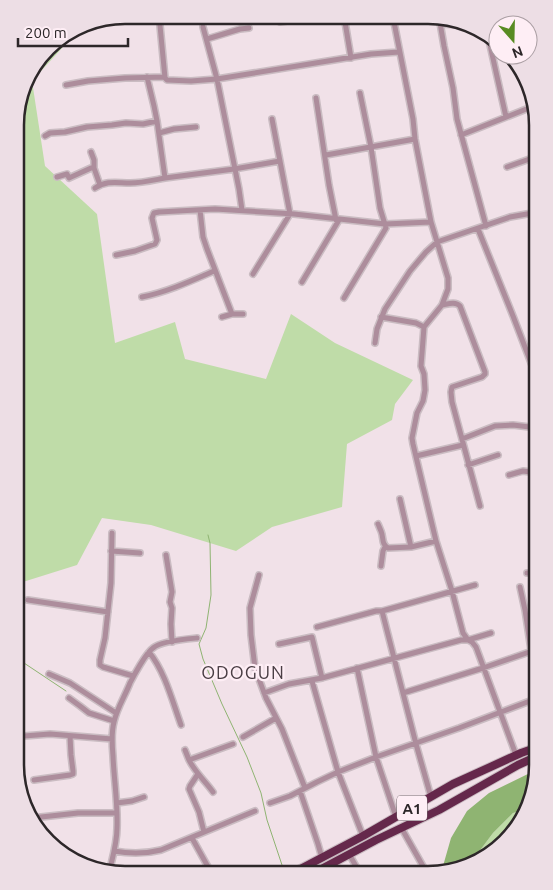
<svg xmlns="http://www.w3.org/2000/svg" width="553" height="890" font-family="Ubuntu,sans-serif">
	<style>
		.green { fill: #bfdca8 }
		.water { fill: #8fb472 }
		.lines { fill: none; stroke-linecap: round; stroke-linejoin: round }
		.stream { stroke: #8fb472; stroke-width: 1 }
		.minor-casing { stroke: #cabcc2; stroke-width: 8 }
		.highway-casing { stroke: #cabcc2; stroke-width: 10 }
		.minor { stroke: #ad8d9c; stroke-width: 5 }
		.highway { stroke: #65284b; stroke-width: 8 }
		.labels { text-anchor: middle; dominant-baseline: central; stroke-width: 4.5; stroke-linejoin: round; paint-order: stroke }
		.shield { fill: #feeef5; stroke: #6c6366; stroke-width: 1 }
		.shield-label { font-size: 15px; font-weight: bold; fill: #2d2729 }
		.neighbourhood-label { font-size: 18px; letter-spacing: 1px; fill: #4a3e44; stroke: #feeef5 }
		.rim { fill: none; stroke: #2d2729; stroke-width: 2.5 }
	</style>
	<rect width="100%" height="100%" fill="#f1e1e8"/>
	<path class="green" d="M83,24L73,36L32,81L45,166L97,214L115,343L175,322L185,359L266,379L291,314L335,343L413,380L395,404L392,420L347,444L342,507L272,527L236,551L151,525L102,518L77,565L26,581L15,583L16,111L26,76L52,42Z
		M524,810L515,832L483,857L478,853L493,833L513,813Z"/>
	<path class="water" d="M536,770H538V773L524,810L513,813L493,833L478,853L474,864L470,867L441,873L451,838L467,811L489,793Z"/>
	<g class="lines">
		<path class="stream" d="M208,535L210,543L211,595L206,628L199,644L203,659L222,704L247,757L261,793L267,820L284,871
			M15,657L66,691"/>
		<defs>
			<path id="minor" d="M159,15L165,78L167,80L191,81L217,79L371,54L399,52
				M344,16L351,58
				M393,17L413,119L415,139L431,222L448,278V289L442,305L424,327L421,366L424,374L425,390L423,401L417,413L412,438L413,444L436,541L452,591L463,633L468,640L472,642L476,647L516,755
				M439,17L444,46L453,88L457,119L486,226
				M280,22L322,16
				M440,24L466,25
				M203,27L217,79L239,189L242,210
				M488,36L506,117
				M207,39L240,29L249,28
				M147,77L154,106L157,121
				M66,85L88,81L125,78L165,77
				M316,98L329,185L336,220
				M159,133L174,129L196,127
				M461,135L534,106
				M45,136L50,133L65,132L87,127L112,125L126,123L143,124L157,121L165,178L234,169L280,161
				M91,152L94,160V168
				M326,155L415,139
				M507,167L538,156
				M57,177L67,174L69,178L91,168H94L100,185
				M95,188C107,180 117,183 130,183C142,183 154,180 165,178
				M200,210L203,237L207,249L232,314
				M478,229L513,316L538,381
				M116,255L135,251L155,244L157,240L152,218L154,213L159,212L215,209L294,214L385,224L431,222
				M253,274L290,214L272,119
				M302,282L339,220
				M142,297C167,292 191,281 214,271
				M344,298L386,228L380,208L371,147L360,93
				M442,305C448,304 455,301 460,306L485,372V374L482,377L452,387L451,392L452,402L480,506
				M222,317L232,314H243
				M381,317L416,323L424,327
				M375,343L377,329L385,309L410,271L426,252L437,242L510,217L538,212
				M462,439L495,426L513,425L538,428
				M416,456L463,445
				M468,465L498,455
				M509,475L523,471L538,473
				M400,499L411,547
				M378,524C379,526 380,529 381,531C384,538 381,544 388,548L411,547L436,541
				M112,533L111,583L105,638L100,660V665L103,667L133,676
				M111,551L140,553
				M166,555L172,592L170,602L172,608L171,624L172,642
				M381,566L383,551L385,547
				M527,573H538
				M259,575L250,608L251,635L255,668L266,698L282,729L305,788
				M520,587L525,610L531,650
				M28,600L108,612
				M382,611L416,744L431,797
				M317,627L376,611H382L475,585
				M279,644L312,637L322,678
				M149,652C165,672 172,700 181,725
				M357,668L376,757L396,817
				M49,674L70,683L116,713
				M312,681L338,772L363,836
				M264,693L289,684L322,678L461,640H468L491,633
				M403,693L483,668L538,649
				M69,698L80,706L89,713L114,721
				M15,731L18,734L24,736L50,734L112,739
				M243,737L276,718
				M185,750L189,760L233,744
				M189,760C195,772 205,781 213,792
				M198,774L190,786L189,789L199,812L204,832
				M34,780L70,775L73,774V771L71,755L70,736
				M23,784L26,811
				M300,791L318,844L322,858
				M117,803L132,801L144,797
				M270,803L290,796L317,782L338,772L376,757L459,728L538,698
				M32,818L78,813H117
				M402,829L428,875
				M192,838L212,874
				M114,851C130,854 145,854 161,850L255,811
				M349,854L361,875
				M109,873C112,859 117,844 117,828C118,804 114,780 113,756C112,745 111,733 114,722C117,708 125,696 130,683C134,675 146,653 153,648C161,641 186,639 197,638"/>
			<path id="highway" d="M289,875L363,836L453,784L521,753L538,747
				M310,875L376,840L439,810L518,765L538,756"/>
		</defs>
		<use href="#minor" class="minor-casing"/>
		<use href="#highway" class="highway-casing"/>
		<use href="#minor" class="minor"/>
		<use href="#highway" class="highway"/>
	</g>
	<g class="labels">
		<rect class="shield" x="397" y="795.5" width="30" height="25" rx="4"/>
		<g class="shield-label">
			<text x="412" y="808">A1</text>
		</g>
		<g class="neighbourhood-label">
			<text x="243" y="672">ODOGUN</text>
		</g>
	</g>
	<path d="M0 0H553V890H0ZM125 24H428A101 101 0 0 1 529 125V765A101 101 0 0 1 428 866H125A101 101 0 0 1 24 765V125A101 101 0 0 1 125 24Z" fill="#eddee5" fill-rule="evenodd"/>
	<path class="rim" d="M125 24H428A101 101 0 0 1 529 125V765A101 101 0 0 1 428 866H125A101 101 0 0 1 24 765V125A101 101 0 0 1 125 24Z"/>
	<g transform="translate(513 40) rotate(160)"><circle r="24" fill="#feeef5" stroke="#aa9ea3"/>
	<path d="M0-4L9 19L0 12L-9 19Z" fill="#588b22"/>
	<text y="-8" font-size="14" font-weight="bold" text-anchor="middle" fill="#2d2729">N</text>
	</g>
	<path d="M18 38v8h110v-8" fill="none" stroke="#2d2729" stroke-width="2.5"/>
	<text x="25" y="38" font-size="15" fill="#2d2729" stroke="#feeef5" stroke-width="4" paint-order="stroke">200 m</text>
</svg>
